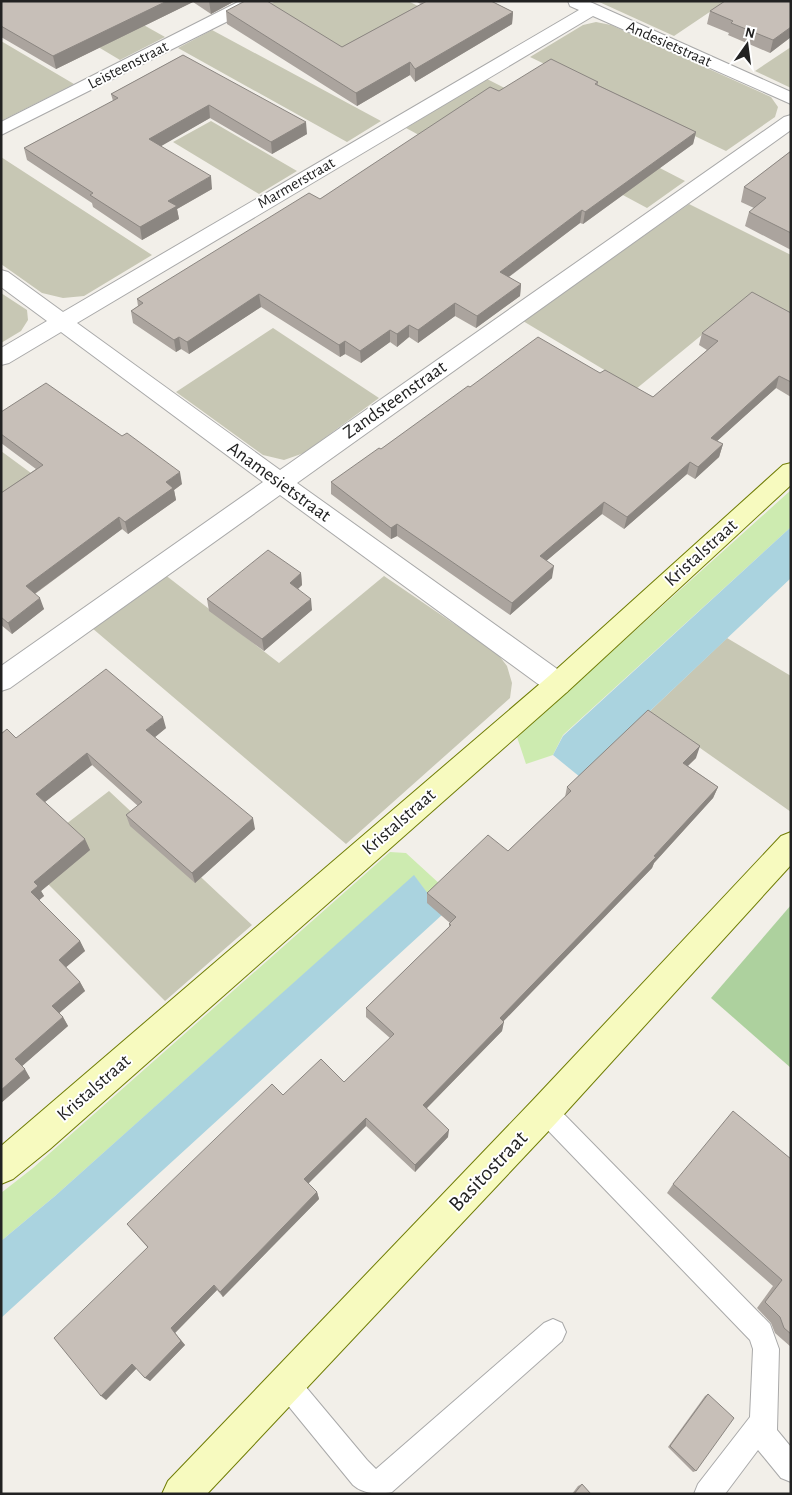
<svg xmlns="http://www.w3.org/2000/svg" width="792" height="1495" font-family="'Alegreya Sans',sans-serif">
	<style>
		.construction { fill: #c7c7b4 }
		.grass { fill: #cdebb0 }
		.forest { fill: #add19e }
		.water { fill: #aad3df }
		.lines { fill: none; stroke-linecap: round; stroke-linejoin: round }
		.lane-casing { stroke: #a9a9a9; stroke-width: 2 }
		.street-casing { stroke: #a9a9a9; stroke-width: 2 }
		.secondary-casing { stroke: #707d05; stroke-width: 2 }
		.lane { fill: #fff; fill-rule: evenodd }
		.street { fill: #fff; fill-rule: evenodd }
		.secondary { fill: #f7fabf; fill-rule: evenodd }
		.wall { fill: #aba49e }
		.shaded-wall { fill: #8b8681 }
		.building { fill: #c7bfb8; stroke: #8b8681 }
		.labels { text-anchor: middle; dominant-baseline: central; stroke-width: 4; stroke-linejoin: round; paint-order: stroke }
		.far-street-label { font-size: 16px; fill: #222; stroke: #fff }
		.street-label { font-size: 19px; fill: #222; stroke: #fff }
		.near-street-label { font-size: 22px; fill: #222; stroke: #fff }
	</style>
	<rect width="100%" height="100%" fill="#f2efe9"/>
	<path class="construction" d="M101,1L165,37L120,60L48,17Z
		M276,1H408L420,7L344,51L260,9Z
		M597,1H726L674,36Z
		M596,22L611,25L771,97L778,107L775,117L726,151L530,57L583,25Z
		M212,30L381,121L347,142L178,48Z
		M1,41L74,84L1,121Z
		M791,47V88L755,71Z
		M487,79L685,181L647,208L541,151L498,178L406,128Z
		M211,121L297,171L259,194L173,142Z
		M1,157L152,255L84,296L63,298L42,293L1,264Z
		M689,204L791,255V320L748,297L636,389L523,321Z
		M1,293L27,310L28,320L21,331L1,343Z
		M273,328L379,398L304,453L284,460L263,455L176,392Z
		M1,451L35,476L1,499Z
		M164,574L279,663L384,576L497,653L507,666L512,683L510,698L346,844L92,628Z
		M727,638L791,676V812L649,712Z
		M109,791L252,925L165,1001L22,858Z"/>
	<path class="grass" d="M791,490V527L563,735L553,755L526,764L517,737Z
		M390,852L406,853L442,886L443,914L414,876L55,1196L1,1241V1193L33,1168Z"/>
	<path class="forest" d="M791,905V1068L711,998Z"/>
	<path class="water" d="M791,527V578L580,777L553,755L563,736Z
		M414,875L443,914L1,1318V1241L55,1196Z"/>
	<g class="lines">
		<defs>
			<path id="lane" d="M545,1099L553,1103L770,1324L779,1349L777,1430L791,1447V1482L781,1478L758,1450L725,1494H694L698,1484L750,1417L753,1349L750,1340L537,1119L533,1111L537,1103Z
				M553,1319L562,1323L566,1332L562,1341L392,1492C379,1495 363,1494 353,1485L277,1392L273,1383L277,1374L286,1370L295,1374L367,1460L376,1469L544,1323Z"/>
			<path id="street" d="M240,1H262L260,5L1,135V122Z
				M568,1H588L791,92V104L593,16L77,323L280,470L784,117L791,115V130L297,483L567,676L571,684L567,692L558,695L549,692L280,495L10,688L1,691V666L263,482L61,332L9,363L1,365V348L47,321L1,287V270L8,272L63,312L579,10L570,6Z"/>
			<path id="secondary" d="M791,463V485L567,692L50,1149L13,1179L1,1184V1146L549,676L783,465Z
				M791,832V865L557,1122L207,1494H162L168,1481L533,1100L781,836Z"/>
		</defs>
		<use href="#lane" class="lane-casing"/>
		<use href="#street" class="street-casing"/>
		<use href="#secondary" class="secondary-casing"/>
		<use href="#lane" class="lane"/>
		<use href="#street" class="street"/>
		<use href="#secondary" class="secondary"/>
	</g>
	<path class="wall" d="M1,1H235L211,14L193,2L56,69L1,37Z
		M415,1H491L513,12L512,24L415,82L410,75L357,106L227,24L226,11L342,47L421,4Z
		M791,1V37L770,53L728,35L729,33L707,24L710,11Z
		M183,55L307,134L272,154L210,118L160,146L212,189L177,209L179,219L142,240L93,207L92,203L27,160L24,148L113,101L111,94Z
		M598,82V85L696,132L693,144L583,224L580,223L509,277L521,284L520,296L476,328L455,316L418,343L409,337L397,347L390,342L361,363L345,354L340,357L261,307L189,354L181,349L176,352L133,323L131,311L138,306L137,299L320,199L499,91Z
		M791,151V250L745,226L749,212L754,208L741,202L744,187Z
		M791,313V397L776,388L717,441L723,444L719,457L695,479L687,474L624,529L602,514L546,561L552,578L510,615L397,536L391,539L331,494V482L381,449L470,387L600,373L653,397L707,350L699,345L702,333Z
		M1,412L182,484L174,490L176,500L128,534L122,529L35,594L44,609L12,634L1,625V493L36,469L1,443Z
		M301,573L302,585L298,589L312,610L264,651L209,611L207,599Z
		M166,728L155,737L255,829L195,883L130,826L126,815L138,806L92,765L45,802L90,850L41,891L44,896L39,900L80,941L85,951L66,967L80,982L85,991L59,1013L63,1017L68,1026L22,1066L30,1078L1,1103L16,738Z
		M696,758L688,766L718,787L713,798L654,863L652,868L503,1021L502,1031L427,1108L448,1137L415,1172L366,1126L308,1183L317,1192L319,1199L223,1297L217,1290L175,1333L185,1345L150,1381L137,1368L106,1400L148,1248L127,1224L283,1095L344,1082L390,1038L366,1017V1008L449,927V924L450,923L427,903V893L508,851L565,797L567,787Z
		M791,1159V1347L775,1333L771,1323L757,1308L773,1286L667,1193L673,1184Z
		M708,1394L696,1471L693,1472L668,1447L705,1396Z
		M582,1484L591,1494H572L578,1486Z"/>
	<path class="shaded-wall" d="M167,1H193V2L56,69L53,56Z
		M209,1H235L211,14Z
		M513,12L512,24L415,82V69Z
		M791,27V37L770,53L773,40Z
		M410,62V75L357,106L356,93Z
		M209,105L210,118L151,152L149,139Z
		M306,122L307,134L272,154L271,142Z
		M696,132L693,144L583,224L585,212Z
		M211,176L212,189L177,209L179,219L142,240L140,227L168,201Z
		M582,210L580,223L499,284L500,272Z
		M521,284L520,296L476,328L477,316Z
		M259,294L261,307L189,354L187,342Z
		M455,303V316L418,343V330Z
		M409,325V337L397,347V334Z
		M390,330V342L361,363L360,351Z
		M179,337L181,349L176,352L174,340Z
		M345,341V354L340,357L339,345Z
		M779,376L776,388L707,450L711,438Z
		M723,444L719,457L695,479L698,467Z
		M690,462L687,474L624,529L627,517Z
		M180,472L182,484L174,490L176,500L128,534L125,522L166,482Z
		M604,502L602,514L538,568L540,556Z
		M119,517L122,529L30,597L26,586Z
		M397,524V536L391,539V528Z
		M554,566L552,578L510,615L512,603Z
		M301,573L302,585L291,595L290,583Z
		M40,598L44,609L12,634L8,623Z
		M311,599L312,610L264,651L262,639Z
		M163,717L166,728L149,742L146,730Z
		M700,746L696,758L679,774L683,763Z
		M87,753L92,765L41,805L36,794Z
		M718,787L713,798L654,863L652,868L498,1027L500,1018L654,856Z
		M253,818L255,829L195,883L192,873Z
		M85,839L90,850L41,891L44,896L37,902L31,892L34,882Z
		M80,941L85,951L64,969L59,960Z
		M80,982L85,991L57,1015L52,1006Z
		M63,1017L68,1026L21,1067L15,1059Z
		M504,1022L502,1031L422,1113L423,1105Z
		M25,1069L30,1078L1,1103V1090Z
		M366,1118V1126L306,1186L304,1179Z
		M449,1130L448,1137L415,1172V1165Z
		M317,1192L319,1199L223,1297L220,1292Z
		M214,1285L217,1290L175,1333L185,1345L150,1381L145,1378L171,1328Z
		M132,1364L137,1368L106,1400L101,1396Z"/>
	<path class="building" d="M1,1H167L53,56L1,26Z
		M245,1H267L342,47L427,1H491L513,12L415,69L410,62L356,93L226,11Z
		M725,1H791V27L773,40L731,23L733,21L710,11Z
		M183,55L306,122L271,142L209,105L149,139L211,176L168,201L177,206L140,227L90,195L93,193L24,148L118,98L111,94Z
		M551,59L598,82L595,84L696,132L585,212L582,210L500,272L521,284L477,316L455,303L418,330L409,325L397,334L390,330L360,351L345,341L339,345L259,294L187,342L179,337L174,340L131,311L143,303L137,299L309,193L320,199L490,87L499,91Z
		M791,151V233L749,212L766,198L744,187Z
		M752,292L791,313V382L779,376L711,438L723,444L698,467L690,462L627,517L604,502L540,556L554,566L512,603L397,524L391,528L331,482L379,448L381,449L468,386L470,387L538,337L600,373L605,370L653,397L718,341L702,333Z
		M46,383L122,436L127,433L180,472L166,482L173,488L125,522L119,517L26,586L40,598L8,623L1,617V493L43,465L1,434V412Z
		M268,550L301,573L290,583L311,599L262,639L207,599Z
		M106,669L163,717L146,730L253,818L192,873L126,815L142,802L87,753L36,794L85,839L34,882L38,886L31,892L80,941L59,960L80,982L52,1006L63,1017L15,1059L25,1069L1,1090V734L7,729L16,738Z
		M648,710L700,746L683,763L718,787L654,856L656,857L500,1018L504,1022L423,1105L449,1130L415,1165L366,1118L304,1179L317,1192L220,1292L214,1285L171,1328L181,1341L145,1378L132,1364L101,1396L54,1338L148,1247L127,1224L272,1084L283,1095L321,1059L344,1082L394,1034L366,1008L451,925L449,924L456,917L427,893L488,835L508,851L571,791L567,787Z
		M733,1111L791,1159V1334L784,1328L780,1317L765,1302L782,1280L673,1184Z
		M708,1394L734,1418L696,1471L670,1446Z
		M582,1484L591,1494H574Z"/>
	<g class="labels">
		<g class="far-street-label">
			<text transform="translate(669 44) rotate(24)">Andesietstraat</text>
			<text transform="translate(128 65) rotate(-27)">Leisteenstraat</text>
			<text transform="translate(296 183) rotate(-30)">Marmerstraat</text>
		</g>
		<g class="street-label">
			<text transform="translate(395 400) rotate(-35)">Zandsteenstraat</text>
			<text transform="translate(279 482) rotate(36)">Anamesietstraat</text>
			<text transform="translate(701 553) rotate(-42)">Kristalstraat</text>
			<text transform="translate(399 822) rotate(-41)">Kristalstraat</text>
			<text transform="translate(94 1088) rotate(-41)">Kristalstraat</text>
		</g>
		<g class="near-street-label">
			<text transform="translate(488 1171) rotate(-46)">Basitostraat</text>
		</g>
	</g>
	<rect width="792" height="1495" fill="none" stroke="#222222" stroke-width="5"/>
	<g transform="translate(747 45) rotate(14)" stroke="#ffffff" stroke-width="4" paint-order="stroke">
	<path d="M0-4L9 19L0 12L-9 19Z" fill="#222222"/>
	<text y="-8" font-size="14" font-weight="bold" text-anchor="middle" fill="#222222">N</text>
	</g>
</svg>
